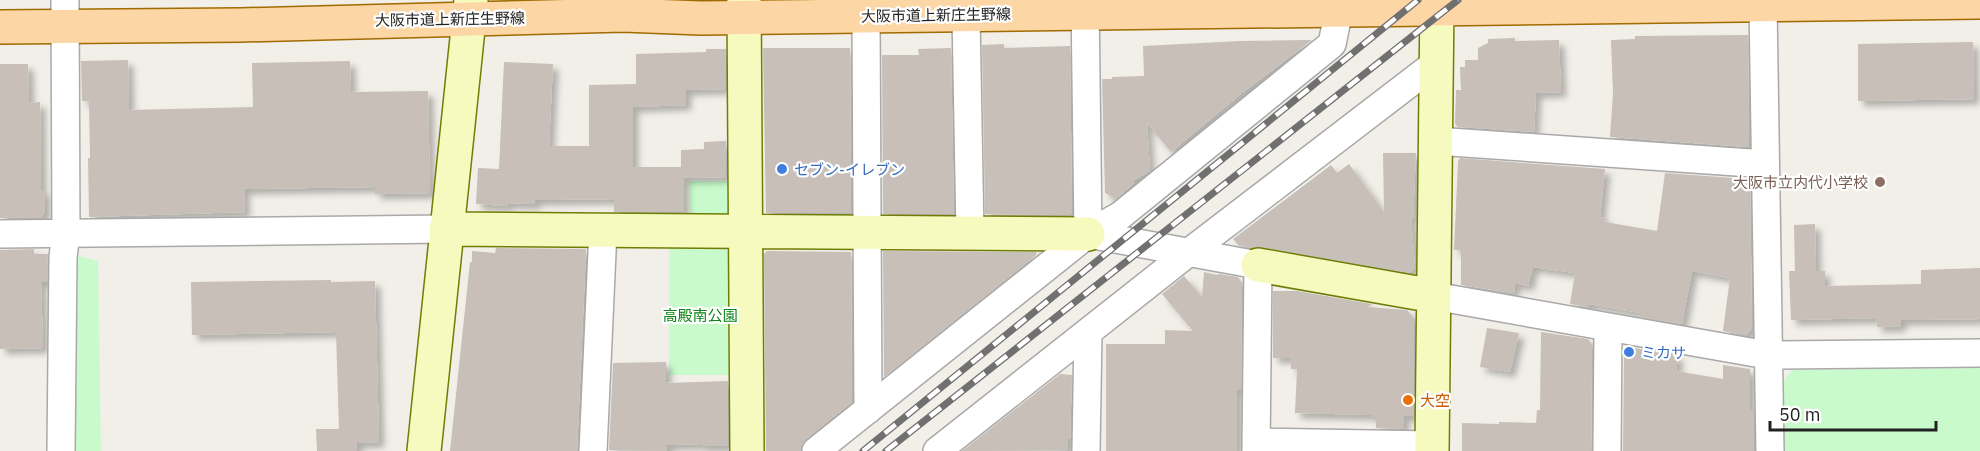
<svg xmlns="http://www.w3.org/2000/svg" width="1980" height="451" font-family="'IBM Plex Sans','Noto Sans JP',sans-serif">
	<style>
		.park { fill: #c8facc }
		.building { fill: #c7bfb8; filter: url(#shadow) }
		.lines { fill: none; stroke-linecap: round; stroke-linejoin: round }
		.street-casing { stroke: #a9a9a9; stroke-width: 30 }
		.secondary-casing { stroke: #707d05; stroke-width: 36 }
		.primary-casing { stroke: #a06b00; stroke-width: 36 }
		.street { stroke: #fff; stroke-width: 27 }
		.secondary { stroke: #f7fabf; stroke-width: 33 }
		.primary { stroke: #fcd6a4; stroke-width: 33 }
		.rail-casing { stroke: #707070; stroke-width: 7 }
		.rail { stroke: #fff; stroke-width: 4.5; stroke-dasharray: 14; stroke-linecap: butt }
		.shop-dot { fill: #3f7fe0; stroke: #fff; stroke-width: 2 }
		.education-dot { fill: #8d6e63; stroke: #fff; stroke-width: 2 }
		.food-dot { fill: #e8710a; stroke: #fff; stroke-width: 2 }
		.labels { text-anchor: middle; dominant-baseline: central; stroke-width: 4.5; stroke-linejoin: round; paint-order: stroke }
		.street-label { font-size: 15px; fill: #222; stroke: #fff }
		.shop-label { font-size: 15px; fill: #366cbe; stroke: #fff; text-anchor: start }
		.education-label { font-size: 15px; fill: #785e54; stroke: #fff; text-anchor: end }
		.park-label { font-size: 15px; fill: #0c8416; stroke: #fff }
		.food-label { font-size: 15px; fill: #c56008; stroke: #fff; text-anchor: start }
	</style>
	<defs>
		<filter id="shadow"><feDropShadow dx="5.5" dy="5.5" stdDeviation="3" flood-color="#0004"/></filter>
	</defs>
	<rect width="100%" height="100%" fill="#f2efe9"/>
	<path class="park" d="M689,181H732V212L726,218L690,219Z
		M669,243L722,245L731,256L732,375H669Z
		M70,254L98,261L101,451H71Z
		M1980,368V451H1783V381L1793,370Z"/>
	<path class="building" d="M1748,35L1749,145L1748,147L1610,137L1613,93L1611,40L1635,39V36Z
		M1515,38V41L1559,40L1561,92L1536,93L1534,132L1458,127L1455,124L1456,90H1461L1460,67H1465V60H1478V48L1488,43V39Z
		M1312,40L1242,93L1171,152L1147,123L1150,171L1134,180V183L1116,199L1105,193L1102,79H1112V77L1144,76L1143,46L1240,41Z
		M1973,42L1974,99L1858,101V44Z
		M1004,44V48L1070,46L1072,212L1069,215L985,214L982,45Z
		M763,48H850L851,213H766Z
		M951,48L954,214H883L882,55H919L918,49Z
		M706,49H726V89L686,90V105L633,107V167H681V150L704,149V142L726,141V177L684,178V212H614V199L535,200V204L508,203L507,206L476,204L478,168L499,169L504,62L553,64L549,146H589V85L636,84V54L706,52Z
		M128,60L129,110L253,107L252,63L350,61L351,92L428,91L430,193L375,194V187L244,189L245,212L89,217L88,158H90L89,101H82L81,61Z
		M0,64H28L29,103L40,102L41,190H45V211L41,218H0Z
		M1383,153H1416L1413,219L1411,218L1415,268L1410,273L1261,247L1251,248L1238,245L1233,239L1331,165L1337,173L1349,164L1384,212Z
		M1460,158L1605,169L1600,217L1606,218L1605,222L1657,231L1665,173L1747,179L1750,182L1752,329L1746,335L1723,331L1730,278L1692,271L1682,324L1641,317V313L1589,304V307L1570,304L1575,273L1533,267L1528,286L1515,283L1514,293L1461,285V250H1454L1458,161Z
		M1815,224L1816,271H1825V286L1921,284V270L1980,268V319L1901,320V326L1877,327L1876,318L1791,320L1789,271H1795L1794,225Z
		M496,248L586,249L577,451H450L470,262H472V251L495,253Z
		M34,249V254H48L47,282H41L43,348L0,349V250Z
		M767,251L851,252L852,402L806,439L800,451H766L764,254Z
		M883,251L1036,252V255L884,377Z
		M1204,272L1217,275L1219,274L1238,277L1242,283L1241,390H1237V451H1106V344H1165V330L1193,331L1162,294L1184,276L1202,297Z
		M331,280V282L375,281L379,442L357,443V451H317L316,429H339L336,332L192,335L191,282Z
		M1273,291H1297L1372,304L1368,307L1407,310L1414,318V416H1404V429L1376,428V417H1371V415L1295,413L1297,369H1291V358H1273Z
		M1487,328L1519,333L1510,372L1480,367Z
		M1541,332L1588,339L1592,344L1591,451H1462V423L1499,424V422L1536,423L1537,410H1540Z
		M1629,347L1677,355L1678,357L1676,371L1723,379V365L1750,369V411H1754V451H1623L1624,351Z
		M666,362V383L728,381V446H701V444L667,445V451L609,450L613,363Z
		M1060,374L1072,375L1070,439H1068V450L962,451Z"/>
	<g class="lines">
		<defs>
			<path id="street" d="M1085,0L1088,234L1258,265L1256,451
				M1763,5L1770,451
				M966,15L970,233
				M866,16L868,410
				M1436,141L1765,164
				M0,234L446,229
				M1434,296L1767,355L1980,353
				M1257,442L1432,445
				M61,451L63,257L66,233L65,0
				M593,451L603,230
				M816,451L1088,234L1121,215L1332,44L1339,10
				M937,451L1188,253L1436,63
				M1086,451L1088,332
				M1607,451L1608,327"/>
			<path id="secondary" d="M744,0L747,451
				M446,229L1088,234
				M1258,265L1434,296
				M424,451L471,0
				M1432,451L1437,0"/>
			<path id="primary" d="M0,27L241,25L623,15L701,18L1980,2"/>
		</defs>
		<use href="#street" class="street-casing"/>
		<use href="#secondary" class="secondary-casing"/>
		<use href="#primary" class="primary-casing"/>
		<use href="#street" class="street"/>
		<use href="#secondary" class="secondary"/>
		<use href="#primary" class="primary"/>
		<defs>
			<path id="rail" d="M863,451L1418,0
				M886,451L1458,0"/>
		</defs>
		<use href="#rail" class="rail-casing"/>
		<use href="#rail" class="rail"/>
	</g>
	<g class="shop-dot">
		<circle cx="782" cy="169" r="6"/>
		<circle cx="1629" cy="352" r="6"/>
	</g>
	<circle class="education-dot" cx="1880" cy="182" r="6"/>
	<circle class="food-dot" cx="1408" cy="400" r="6"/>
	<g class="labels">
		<g class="street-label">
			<text transform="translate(936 15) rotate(-1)">大阪市道上新庄生野線</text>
			<text transform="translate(450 19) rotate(-1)">大阪市道上新庄生野線</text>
		</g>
		<g class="shop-label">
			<text x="794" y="169">セブン-イレブン</text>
			<text x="1641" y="352">ミカサ</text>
		</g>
		<g class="education-label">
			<text x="1868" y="182">大阪市立内代小学校</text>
		</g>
		<g class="park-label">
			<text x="700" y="315">高殿南公園</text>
		</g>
		<g class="food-label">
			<text x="1420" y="400">大空</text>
		</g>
	</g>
	<path d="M1770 421v9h166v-9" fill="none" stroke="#222222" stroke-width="3"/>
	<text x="1779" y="421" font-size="18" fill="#222222" stroke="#ffffff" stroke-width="4.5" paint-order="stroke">50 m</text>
</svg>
